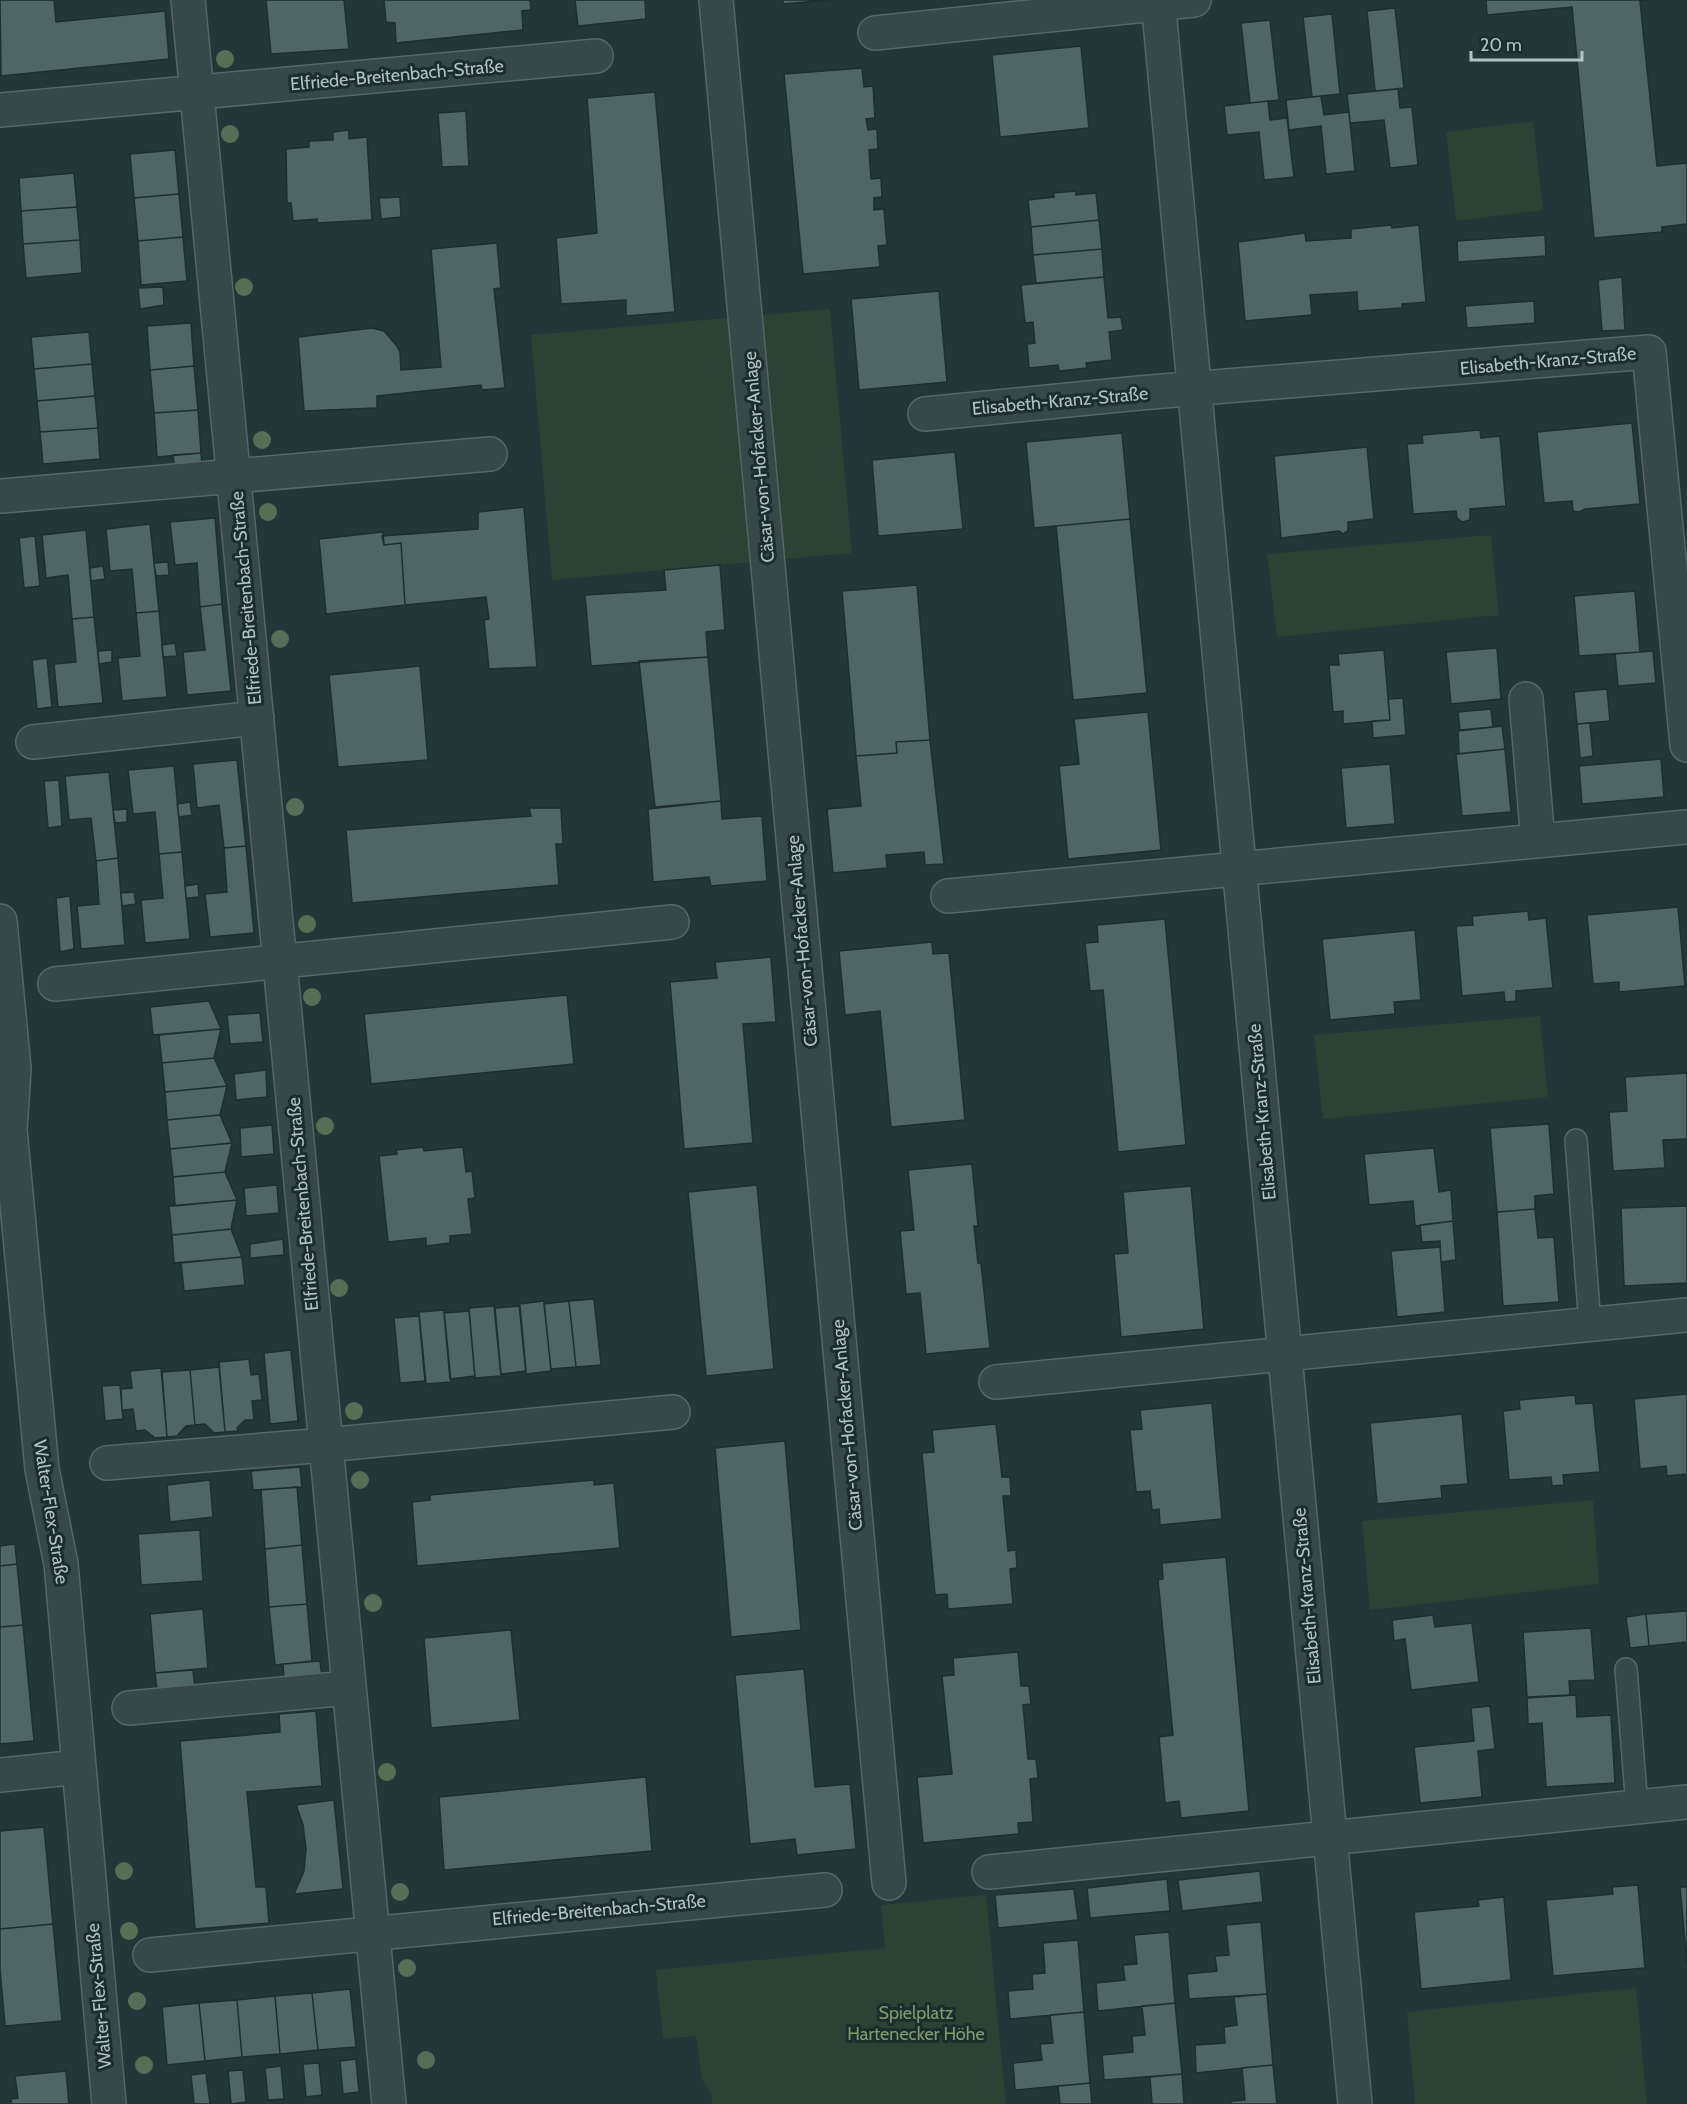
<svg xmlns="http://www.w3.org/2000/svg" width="1687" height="2104" font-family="Cabin,sans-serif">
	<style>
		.green { fill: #2d4234 }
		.building { fill: #4e6665; stroke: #1d2f2e; stroke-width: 1.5 }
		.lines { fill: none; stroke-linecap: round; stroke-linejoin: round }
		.lane-casing { stroke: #546665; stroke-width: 24 }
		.street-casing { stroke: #546665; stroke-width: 36 }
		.lane { stroke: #364847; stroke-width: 21 }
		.street { stroke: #364847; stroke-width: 33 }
		.tree { fill: #566d56 }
		.labels { text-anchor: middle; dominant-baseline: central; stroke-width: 6; stroke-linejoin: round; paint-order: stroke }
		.street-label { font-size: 18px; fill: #b1c4c4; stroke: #1b2d2c }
		.park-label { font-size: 18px; fill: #819970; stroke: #1b2d2c }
	</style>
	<rect width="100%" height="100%" fill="#223737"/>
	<path class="green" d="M1533,121L1543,210L1456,221L1446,132Z
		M830,309L852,553L552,580L531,335Z
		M1491,535L1499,615L1277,637L1267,554Z
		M1540,1016L1548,1097L1323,1119L1314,1035Z
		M1593,1500L1599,1584L1370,1610L1362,1521Z
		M986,1895L1006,2104H711L713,2096L702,2080L696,2036L663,2039L656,1970L885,1948L881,1905Z
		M1636,1988L1647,2104H1415L1407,2012Z"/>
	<path class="building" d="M0,0H54L56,22L165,11L169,59L1,76Z
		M266,0H344L349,49L271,54Z
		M384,0H530L531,10L522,11L523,30L396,43L395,23L386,22Z
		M575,0H645L646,19L578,26Z
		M783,0H829L783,4Z
		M1486,0H1651L1640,1L1657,166L1687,163V224L1662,227V232L1594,238L1572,7L1487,15Z
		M1395,8L1404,88L1375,91L1367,11Z
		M1332,14L1340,94L1312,97L1303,17Z
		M1270,20L1279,100L1250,103L1241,23Z
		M1081,46L1089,128L1000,137L992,55Z
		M862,68L864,87L873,86L875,118L866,119L868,130L877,129L878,149L869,150L871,179L881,178L882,197L874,198V210L884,209L887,245L878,246L880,267L803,274L784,74Z
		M1398,89L1400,108L1412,107L1418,165L1390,168L1384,120L1350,123L1347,94Z
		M655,92L675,312L626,316V300L561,304L556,238L597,233L587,98Z
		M1321,96L1324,115L1349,112L1355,171L1326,174L1321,126L1289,130L1286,100Z
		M1268,101L1270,120L1287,118L1294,177L1264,180L1259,132L1227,135L1224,106Z
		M466,111L469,166L442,167L438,113Z
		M349,130V139L367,137L372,220L317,223V219L293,221L291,203H287L286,149L309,147V141L333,140V132Z
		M175,150L179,194L134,198L130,154Z
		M74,173L77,207L21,211L19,178Z
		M1076,191V195L1096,193L1099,220L1031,227L1028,200L1054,197L1053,193Z
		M179,194L183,237L138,241L134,198Z
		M400,197L401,217L381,219L379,198Z
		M77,207L80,240L23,244L21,211Z
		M1099,220L1102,249L1033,255L1031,227Z
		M1391,225L1392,228L1419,225L1426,302L1402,304V308L1358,311L1357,292L1310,295L1312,315L1245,321L1238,242L1305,233L1306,241L1351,238V229Z
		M1545,235L1546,256L1458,262L1457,241Z
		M183,237L187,281L141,285L138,241Z
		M80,240L82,273L26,278L23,244Z
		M497,243L501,288L494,289L505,388L482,390L481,385L377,396V408L304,411L298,337L372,328L384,331L396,345L400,352L401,370L441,367L431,249Z
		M1102,249L1104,277L1036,283L1033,255Z
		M1104,277L1108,318L1121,317L1123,330L1109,332L1112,360L1086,363L1087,368L1059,371L1058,365L1029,368L1027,344L1035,343L1033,322L1025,323L1021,285Z
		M1622,277L1625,330L1602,331L1598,280Z
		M163,287L164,305L140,309L138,288Z
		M939,291L947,382L859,390L851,299Z
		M1534,301L1535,323L1467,328L1465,306Z
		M191,323L194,366L150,370L147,326Z
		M89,332L92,364L34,369L31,337Z
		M92,364L95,396L37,401L34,369Z
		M194,366L198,410L154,413L150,370Z
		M95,396L98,428L40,432L37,401Z
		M198,410L201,453L157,457L154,413Z
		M1632,423L1640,504L1585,509L1579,512L1573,511L1572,501L1544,503L1537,432Z
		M98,428L100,459L43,464L40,432Z
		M1480,430L1481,438L1500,436L1506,506L1470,509V520L1462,522L1457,518L1456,511L1413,514L1407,444L1423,443L1422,435Z
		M1122,433L1130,519L1034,528L1026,442Z
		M1367,447L1374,519L1348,522V531L1343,534L1339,531L1281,538L1274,456Z
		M955,452L963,529L878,536L872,460Z
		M201,453L202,467L175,471L173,455Z
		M524,507L537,667L489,669L484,620L489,619L486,597L405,605L401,543L384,545L382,536L478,529V512Z
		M215,518L222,604L200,607L197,563L175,565L170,522Z
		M1130,519L1147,693L1073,700L1056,526Z
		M150,524L159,611L136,613L132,569L110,571L106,529Z
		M86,530L94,617L72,619L68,575L46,578L42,535Z
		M383,532L384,545L401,543L405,605L326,614L319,539Z
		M35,536L40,586L24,588L19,538Z
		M168,562L169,575L156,576L154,563Z
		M720,565L725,630L706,632L708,657L591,666L585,595L666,590L664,570Z
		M103,566L105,579L91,581L90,568Z
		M917,585L930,740L896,742L897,753L856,756L842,591Z
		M1635,591L1640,652L1579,656L1574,596Z
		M222,604L231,691L187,695L183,652L205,650L200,607Z
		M159,611L167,697L122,701L118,658L140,656L136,613Z
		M94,617L103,703L58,707L54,664L76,662L72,619Z
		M175,643L177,656L163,657L162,645Z
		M1497,648L1501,699L1451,704L1446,652Z
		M112,650V662L99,664L98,651Z
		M1384,650L1390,720L1343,724V711L1333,712L1329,665H1339L1338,654Z
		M1653,651L1656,683L1618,686L1615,654Z
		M708,657L721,801L655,807L639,661Z
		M47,658L52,707L37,709L32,660Z
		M420,666L428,760L338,767L329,675Z
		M1607,689L1610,721L1577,724L1574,692Z
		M1403,698L1406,735L1373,738L1372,721L1390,720L1388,699Z
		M1491,709L1493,727L1460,730L1458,712Z
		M1148,712L1161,850L1068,859L1059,766L1079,764L1074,719Z
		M1590,723L1593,756L1580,758L1577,724Z
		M1502,726L1505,749L1459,754L1458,731Z
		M930,740L944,864L925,865L924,852L886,855L887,868L833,873L827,809L861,806L856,756L897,753L896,742Z
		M1505,749L1511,812L1462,816L1456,754Z
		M1661,759L1664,797L1582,804L1579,766Z
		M237,760L246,846L224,848L219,805L197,808L193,764Z
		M1390,764L1395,824L1346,828L1341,768Z
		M174,766L182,852L159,854L155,812L133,814L128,770Z
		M109,772L118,858L96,861L91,818L69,820L65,776Z
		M59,780L62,826L48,828L44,781Z
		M721,801L722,819L762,816L767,881L711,886L709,877L653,882L648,809Z
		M190,802L192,815L179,817L177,804Z
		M529,808H561L563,844H556L559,885L352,903L346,830L531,816Z
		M127,809V822L115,823L113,810Z
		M246,846L254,933L210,937L205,894L227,892L224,848Z
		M182,852L190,939L145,943L141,900L163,898L159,854Z
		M118,858L125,945L81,949L77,906L99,904L96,861Z
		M198,884L199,897L186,898L185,886Z
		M134,892L136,904L122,906L121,893Z
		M70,896L74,949L60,952L56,898Z
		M1678,907L1685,986L1619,992V982L1593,984L1587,915Z
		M1528,911L1529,920L1546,918L1553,988L1516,991V1001L1505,1002L1504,992L1462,996L1456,926L1473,925L1472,916Z
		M1165,919L1186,1145L1118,1152L1103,990L1090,991L1085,943L1098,942L1097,925Z
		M1415,930L1421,1000L1394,1002L1395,1014L1330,1020L1322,939Z
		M932,942L933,954L949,953L965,1120L891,1127L880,1011L845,1015L839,951Z
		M771,957L776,1022L743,1024L753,1143L684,1149L670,982L717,978L715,962Z
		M567,995L574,1064L371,1084L364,1014Z
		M209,1001L221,1029L153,1035L150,1007Z
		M260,1013L263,1042L230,1044L227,1015Z
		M221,1029L214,1058L162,1063L159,1035Z
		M214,1058L227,1086L165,1092L162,1063Z
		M266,1070L267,1097L236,1100L234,1074Z
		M1687,1073V1139L1663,1140L1665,1168L1613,1171L1609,1112L1627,1111L1625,1077Z
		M227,1086L220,1115L167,1120L165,1092Z
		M220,1115L232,1143L170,1149L167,1120Z
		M1549,1124L1554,1194L1535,1196V1209L1497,1212L1490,1128Z
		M272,1125L274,1154L241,1157L240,1128Z
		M232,1143L225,1172L173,1177L170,1149Z
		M423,1147L424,1151L463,1147L466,1172L472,1171L475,1198L468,1199L472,1234L450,1236V1243L426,1246V1238L388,1242L379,1156L397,1154L396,1150Z
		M1434,1148L1439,1192L1451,1190L1453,1221L1415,1226L1413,1201L1369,1205L1364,1154Z
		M972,1164L978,1226H974L978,1263H981L990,1348L926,1354L920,1293L906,1294L900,1231L914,1230L908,1170Z
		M225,1172L237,1200L175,1206L173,1177Z
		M277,1185L279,1213L246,1216L244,1188Z
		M757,1185L774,1369L706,1376L688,1192Z
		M1191,1186L1204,1329L1121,1337L1114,1254L1128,1253L1123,1192Z
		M237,1200L231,1229L172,1235L169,1206Z
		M1687,1206V1283L1624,1286L1621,1208Z
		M1535,1209L1538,1238L1554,1237L1559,1302L1503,1306L1497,1212Z
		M1453,1221L1456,1260L1441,1262L1440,1241L1422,1242L1420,1225Z
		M231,1229L242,1257L174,1263L172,1235Z
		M283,1239L284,1255L250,1258V1244Z
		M1440,1247L1445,1312L1397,1317L1391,1251Z
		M242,1257L245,1285L184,1291L181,1263Z
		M594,1299L601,1365L576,1367L569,1301Z
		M544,1301L551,1371L526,1374L519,1304Z
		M569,1301L576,1367L551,1369L544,1304Z
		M494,1306L501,1376L475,1378L469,1308Z
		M520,1306L526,1371L501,1374L495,1308Z
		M444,1310L451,1382L426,1384L419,1312Z
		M469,1311L475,1376L450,1379L444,1313Z
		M419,1316L425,1381L400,1383L394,1318Z
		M291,1350L298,1421L270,1424L264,1353Z
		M249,1359L251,1375L259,1374L262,1400L252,1401L254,1420H245L237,1428L238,1431L225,1432L219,1362Z
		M219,1367L225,1432L214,1433L205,1424L195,1425L190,1370Z
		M161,1368L167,1437L155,1438L145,1430L136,1431L133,1409L122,1410L121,1389L132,1388L130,1371Z
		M190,1370L195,1425L186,1426L177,1436L167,1437L162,1372Z
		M120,1385L123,1419L105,1421L102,1386Z
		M1687,1394V1474L1667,1476L1666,1466L1640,1469L1634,1399Z
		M1575,1395L1576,1404L1593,1403L1600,1472L1563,1475L1564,1485L1552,1486L1551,1477L1509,1480L1503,1411L1520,1409L1519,1400Z
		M1212,1403L1222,1519L1160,1525L1159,1509L1152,1510L1150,1491L1136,1492L1130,1430L1142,1429L1140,1410Z
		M1462,1414L1468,1484L1441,1486L1442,1498L1377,1504L1370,1423Z
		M996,1424L1002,1477H1010L1011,1496H1003L1008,1551L1016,1550L1017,1568L1010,1569L1013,1604L948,1609L947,1594L935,1595L922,1453L934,1452L932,1430Z
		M785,1441L801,1630L731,1637L715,1448Z
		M300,1467L302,1487L253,1490L251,1471Z
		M210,1480L213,1517L170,1522L167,1485Z
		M594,1480V1485L614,1483L620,1548L417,1566L412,1502L430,1500V1495Z
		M297,1487L302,1545L265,1549L261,1490Z
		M200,1530L203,1581L141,1585L138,1534Z
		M15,1544L17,1564L0,1566V1546Z
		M302,1545L307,1604L269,1607L265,1549Z
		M1226,1557L1249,1811L1181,1818L1179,1801L1165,1803L1159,1737L1173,1735L1158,1580L1163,1579L1162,1563Z
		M17,1564L23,1625L0,1627V1566Z
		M307,1604L312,1661L275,1665L269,1607Z
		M203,1609L208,1668L155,1673L150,1614Z
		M1687,1611V1642L1649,1646L1646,1614Z
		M1646,1614L1649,1646L1630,1648L1626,1617Z
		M1433,1615L1435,1627L1472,1623L1479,1682L1411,1690L1405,1639L1394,1641L1392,1620Z
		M23,1625L34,1741L0,1744V1627Z
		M1591,1628L1595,1680L1569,1681L1570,1695L1527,1697L1523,1632Z
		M511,1630L520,1720L431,1728L424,1638Z
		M1018,1652L1021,1686H1029L1031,1704L1023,1705L1028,1759H1036L1037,1768L1038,1778L1030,1779L1033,1822L1018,1823L1019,1834L923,1843L917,1777L952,1774L942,1676L954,1675L953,1658Z
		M320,1661L322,1677L284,1681L283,1664Z
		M804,1669L815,1787L850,1784L856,1849L797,1855L795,1839L750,1844L735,1675Z
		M193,1670L195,1687L157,1690L155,1673Z
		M1576,1695L1577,1717L1611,1715L1615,1783L1546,1787L1542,1723L1528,1724L1527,1698Z
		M1490,1706L1495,1749L1478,1751L1482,1797L1420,1803L1414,1747L1474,1741L1471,1708Z
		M316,1711L322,1786L247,1792L256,1887H266L269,1923L195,1929L180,1741L280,1732L279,1714Z
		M646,1777L652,1851L444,1870L439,1797Z
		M334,1800L343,1889L294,1894L304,1871L306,1849L303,1825L296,1805Z
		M44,1827L53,1924L0,1929V1831Z
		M1260,1871L1263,1902L1182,1911L1178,1880Z
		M1167,1879L1170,1911L1090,1918L1087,1888Z
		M1638,1885L1645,1968L1553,1976L1546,1900L1613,1894L1612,1887Z
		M1680,1887H1687V1964Z
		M1074,1889L1078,1920L998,1928L995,1895Z
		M1504,1897L1511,1980L1421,1989L1414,1912L1479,1906L1478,1900Z
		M1261,1922L1267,1994L1189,1999L1187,1974L1217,1971L1215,1956L1229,1955L1226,1925Z
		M53,1924L62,2021L5,2026L0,1969V1929Z
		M1169,1932L1175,2003L1098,2011L1096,1983L1125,1980L1123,1965L1137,1964L1134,1935Z
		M1078,1940L1084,2012L1010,2019L1008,1991L1033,1989L1032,1974L1045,1973L1043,1943Z
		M350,1989L356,2047L318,2050L312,1993Z
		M312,1993L318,2050L280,2054L275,1996Z
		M1267,1994L1273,2065L1196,2073L1195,2045L1225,2043L1224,2027L1237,2025L1234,1997Z
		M275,1996L280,2054L242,2057L237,2000Z
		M237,2000L242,2057L205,2061L199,2003Z
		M199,2003L205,2061L167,2065L162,2007Z
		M1175,2003L1182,2074L1104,2080L1102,2055L1133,2052L1132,2036L1145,2035L1142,2006Z
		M1084,2012L1090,2083L1015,2090L1013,2063L1042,2060L1040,2044L1053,2043L1050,2015Z
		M356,2059L359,2092L343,2094L340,2061Z
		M319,2063L322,2095L306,2097L303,2064Z
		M1273,2065L1277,2104H1231V2101L1245,2100L1242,2068Z
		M281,2066L284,2099L268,2100L265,2068Z
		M243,2070L246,2102L231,2104L228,2071Z
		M66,2071L69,2104H11V2099L18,2098L15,2076Z
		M206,2073L210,2104H194L191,2075Z
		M1182,2074L1184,2104H1152L1150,2077Z
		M1090,2083L1092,2104H1060L1058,2086Z"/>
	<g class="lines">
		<defs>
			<path id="lane" d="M1576,1140L1590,1325
				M1626,1669L1637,1807"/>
			<path id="street" d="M188,0L389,2104
				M716,0L889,1883
				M1158,0L1355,2104
				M875,33L1194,0
				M0,110L596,56
				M925,414L1139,393L1649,352L1687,745
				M2,496L490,454
				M1526,699L1538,841
				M33,742L257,718
				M948,896L1687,827
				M0,921L14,1069L10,1130L42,1469L61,1564L109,2104
				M55,984L672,922
				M996,1382L1687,1315
				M107,1463L325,1445L673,1412
				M129,1708L348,1688
				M0,1775L79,1767
				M989,1872L1687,1802
				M150,1955L825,1890"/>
		</defs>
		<use href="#lane" class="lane-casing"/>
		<use href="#street" class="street-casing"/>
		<use href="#lane" class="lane"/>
		<use href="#street" class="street"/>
	</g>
	<g class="tree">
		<circle cx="225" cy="59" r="9"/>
		<circle cx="230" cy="134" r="9"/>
		<circle cx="244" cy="287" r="9"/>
		<circle cx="262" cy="440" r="9"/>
		<circle cx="268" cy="512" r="9"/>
		<circle cx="280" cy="639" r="9"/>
		<circle cx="295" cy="807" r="9"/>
		<circle cx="307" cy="924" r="9"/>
		<circle cx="312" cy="997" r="9"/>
		<circle cx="325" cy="1126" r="9"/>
		<circle cx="339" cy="1288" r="9"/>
		<circle cx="354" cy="1411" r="9"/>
		<circle cx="360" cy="1480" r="9"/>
		<circle cx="373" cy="1603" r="9"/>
		<circle cx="387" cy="1772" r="9"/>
		<circle cx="124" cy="1871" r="9"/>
		<circle cx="400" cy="1892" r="9"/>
		<circle cx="129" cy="1931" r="9"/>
		<circle cx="407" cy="1968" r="9"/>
		<circle cx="137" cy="2001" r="9"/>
		<circle cx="426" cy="2060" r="9"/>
		<circle cx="144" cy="2065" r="9"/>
	</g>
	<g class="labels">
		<g class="street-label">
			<text transform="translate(397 75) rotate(-5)">Elfriede-Breitenbach-Straße</text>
			<text transform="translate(1548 361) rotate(-5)">Elisabeth-Kranz-Straße</text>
			<text transform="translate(1060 401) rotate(-5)">Elisabeth-Kranz-Straße</text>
			<text transform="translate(759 457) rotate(-95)">Cäsar-von-Hofacker-Anlage</text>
			<text transform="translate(246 598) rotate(-95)">Elfriede-Breitenbach-Straße</text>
			<text transform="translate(802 941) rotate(-95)">Cäsar-von-Hofacker-Anlage</text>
			<text transform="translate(1262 1112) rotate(-95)">Elisabeth-Kranz-Straße</text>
			<text transform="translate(303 1204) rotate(-95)">Elfriede-Breitenbach-Straße</text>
			<text transform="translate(847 1425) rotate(-95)">Cäsar-von-Hofacker-Anlage</text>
			<text transform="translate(51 1512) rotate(81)">Walter-Flex-Straße</text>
			<text transform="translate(1307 1596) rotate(-95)">Elisabeth-Kranz-Straße</text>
			<text transform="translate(599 1910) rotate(-5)">Elfriede-Breitenbach-Straße</text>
			<text transform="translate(99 1996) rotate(-95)">Walter-Flex-Straße</text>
		</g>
		<g class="park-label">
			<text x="916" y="2013">Spielplatz<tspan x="916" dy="21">Hartenecker Höhe</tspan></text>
		</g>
	</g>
	<path d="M1471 51v9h111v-9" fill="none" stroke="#b1c4c4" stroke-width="3"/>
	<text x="1480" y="51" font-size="18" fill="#b1c4c4" stroke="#1b2d2c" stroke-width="4.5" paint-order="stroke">20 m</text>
</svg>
